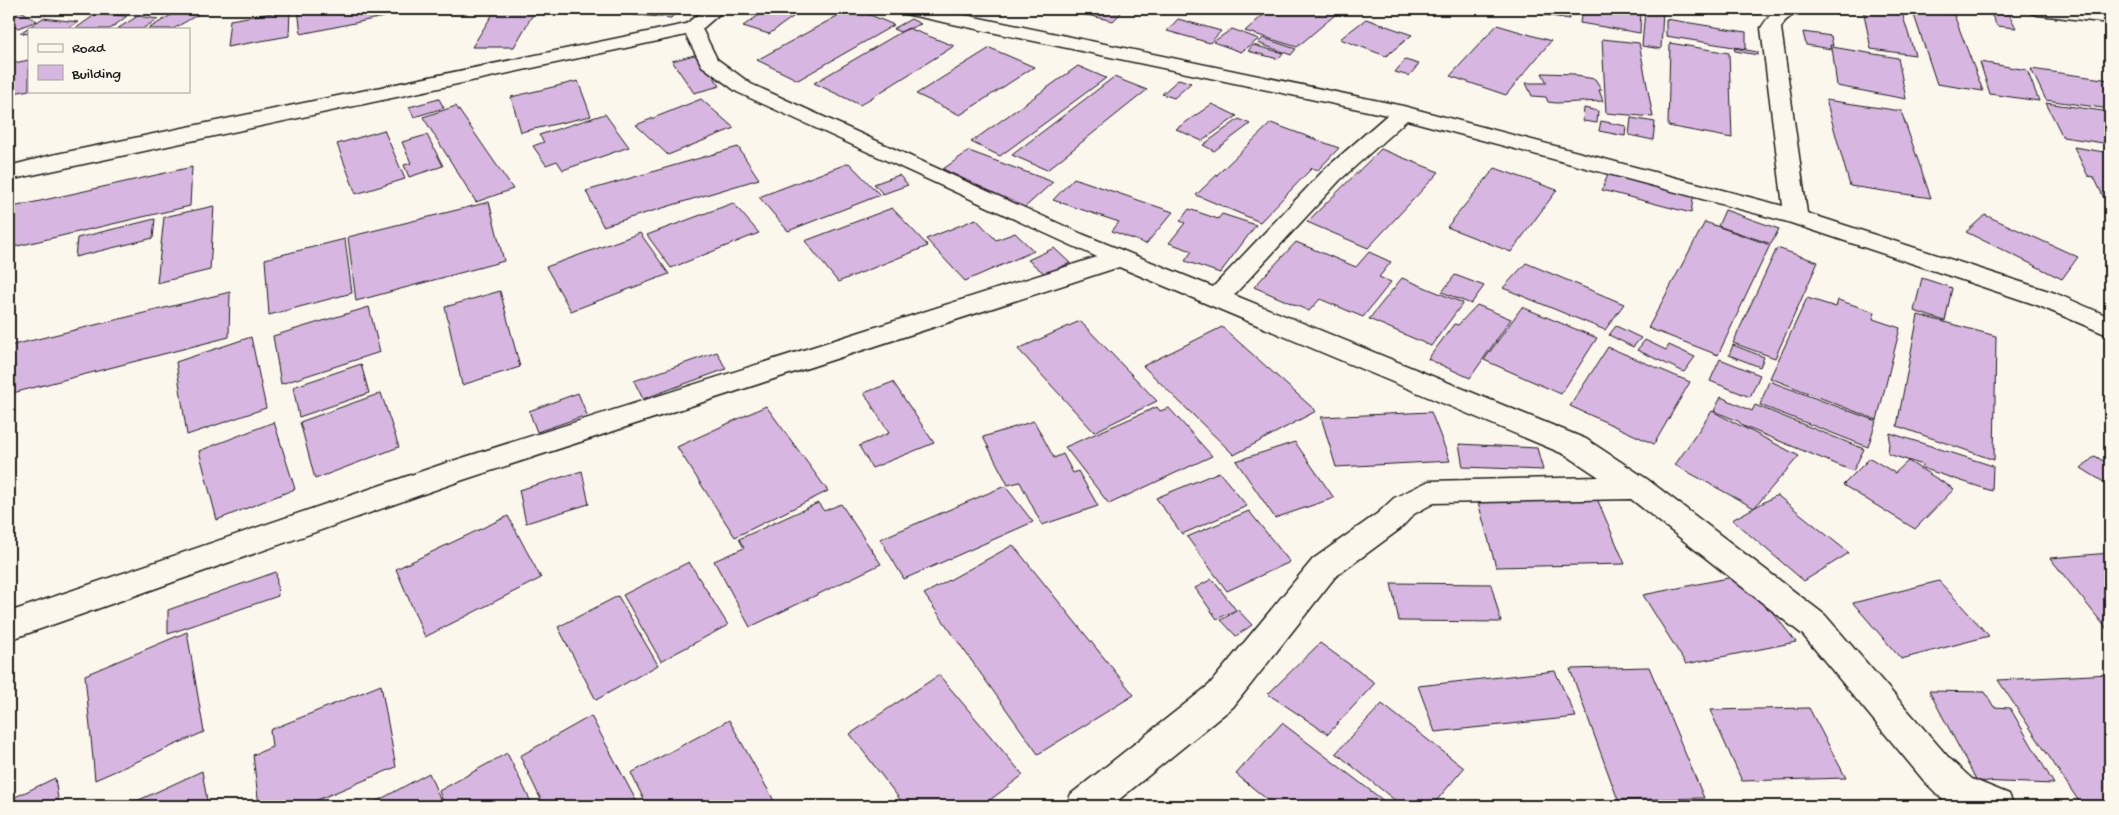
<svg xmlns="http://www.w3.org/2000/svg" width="2119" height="815" font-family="'Gochi Hand',sans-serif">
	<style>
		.building { fill: #d7b6e2; stroke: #1c1c1c }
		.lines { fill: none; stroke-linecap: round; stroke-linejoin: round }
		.minor-casing { stroke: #1c1c1c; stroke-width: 3 }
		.minor { fill: #fbf7ec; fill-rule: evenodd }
	</style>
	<rect width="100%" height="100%" fill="#fbf7ec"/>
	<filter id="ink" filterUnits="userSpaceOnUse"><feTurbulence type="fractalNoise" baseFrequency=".02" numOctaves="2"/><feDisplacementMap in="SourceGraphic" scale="10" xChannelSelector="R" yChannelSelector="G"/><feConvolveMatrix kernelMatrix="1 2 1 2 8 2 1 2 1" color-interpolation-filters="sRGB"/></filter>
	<g filter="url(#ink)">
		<path class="building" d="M18,9L37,21L18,28L9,22V10Z
			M68,9H122L115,13Z
			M181,9L204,11L173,29H148Z
			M298,9H392L393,15L301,34Z
			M496,9H536L514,47H472Z
			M605,9H679L671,18L602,12Z
			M768,9H804L769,34L743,26Z
			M850,9H856L894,25L798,80L757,60Z
			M1061,9H1114L1123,11L1113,21Z
			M1270,9H1342L1297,47L1245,31Z
			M1511,9H1571L1569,19Z
			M1582,9H1641L1640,33L1580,23Z
			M1645,9H1663L1661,49L1642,46Z
			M1664,9H1690V13Z
			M1863,9L1901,10L1915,55L1871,49Z
			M1912,9L1954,15L1983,91L1937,84Z
			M290,10L289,36L227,47L230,20Z
			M1989,10L2008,12L2016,28L1997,26Z
			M96,14L127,16L110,29H75Z
			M138,16L158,19L142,29H117Z
			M43,18L78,22L67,29H29V34L20,33Z
			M911,19L921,24L900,32L893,29Z
			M1178,19L1221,31L1210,43L1167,31Z
			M1366,19L1412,35L1386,56L1340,39Z
			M1666,19L1746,32V49L1666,36Z
			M1497,25L1551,41L1506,95L1450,76Z
			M908,28L954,46L860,105L814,83Z
			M1232,29L1259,39L1241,52L1213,42Z
			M1803,32L1831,36L1833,46L1830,45L1831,49L1806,45Z
			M1263,38L1296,49L1291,55L1258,43Z
			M1602,39L1639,43L1653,117L1606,113Z
			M1670,43L1729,53L1732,138L1668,126Z
			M1253,45L1283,53L1278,59L1248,51Z
			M1832,47L1898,58L1906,99L1837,86Z
			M990,48L1034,67L960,115L916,94Z
			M1734,48L1758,52V55L1735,51Z
			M698,54L720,86L694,93L672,61Z
			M29,60V90L9,94V64Z
			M1405,60L1419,64L1409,76L1395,72Z
			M1980,62L2027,70L2039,101L1990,94Z
			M1078,66L1106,78L1000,156L971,142Z
			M2031,69L2110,80V109L2046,100Z
			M1542,73L1575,74L1576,76L1595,79L1602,90H1599L1603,101L1556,103L1548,102L1546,97L1532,96L1526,83H1547Z
			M1114,77L1147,90L1047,170L1012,155Z
			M1179,79L1191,83L1174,98L1162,94Z
			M578,81L591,116L521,132L511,97Z
			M439,99L444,108L414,117L409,107Z
			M701,99L734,128L668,155L636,125Z
			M1826,100L1901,111L1931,198L1850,186Z
			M2046,103L2110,112V144L2063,137Z
			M1212,104L1237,116L1202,141L1176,129Z
			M456,106L513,189L476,202L423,117Z
			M1584,108L1598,111L1597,123L1583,121Z
			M605,114L629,147L563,170L557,161L546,165L533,146L544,142L539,135Z
			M1631,118L1655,122L1653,140L1629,135Z
			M1239,119L1250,124L1214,151L1203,145Z
			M1601,121L1626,126L1625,136L1599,131Z
			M1271,123L1339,148L1318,170L1312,168L1260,222L1196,195Z
			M384,130L405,179L356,194L337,144Z
			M427,135L443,166L409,177L404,165L411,163L402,142Z
			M738,147L759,179L603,226L586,191Z
			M2074,147L2110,153V211L2094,177L2088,176Z
			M1381,149L1439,172L1368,248L1307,222Z
			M969,151L1053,182L1024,208L943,169Z
			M849,163L880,195L788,231L759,197Z
			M192,167L190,206L9,248V229L13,207Z
			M1495,168L1557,190L1511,252L1447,227Z
			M1610,169L1694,192L1691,213L1602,190Z
			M899,175L908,185L883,194L874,184Z
			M1074,178L1173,212L1146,244L1112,231L1119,222L1053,200Z
			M489,202L504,261L356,301L348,237Z
			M733,203L759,233L671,268L647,235Z
			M214,206L210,270L157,283L164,217Z
			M892,208L928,246L838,282L805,241Z
			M1189,209L1218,219L1222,214L1256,225L1220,273L1185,261L1192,251L1169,243L1185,223L1180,221Z
			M1725,210L1779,229L1771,244L1718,226Z
			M1985,215L2078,257L2062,279L1966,232Z
			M155,219L153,238L75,257L77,238Z
			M976,219L996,240L1015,233L1034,251L965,281L926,239Z
			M1705,222L1770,245L1718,355L1648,328Z
			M640,233L669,274L571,311L546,267Z
			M345,239L352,293L269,315L265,259Z
			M1296,242L1356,267L1369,252L1391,262L1379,277L1391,282L1363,317L1320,299L1309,311L1254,287Z
			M1054,248L1070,263L1045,274L1028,260Z
			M1777,248L1818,262L1775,358L1733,343Z
			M1526,263L1624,304L1605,330L1503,288Z
			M1455,275L1484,286L1471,304L1442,292Z
			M1402,278L1463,303L1431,346L1369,319Z
			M1922,278L1952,288L1945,321L1914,311Z
			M500,291L520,367L462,385L445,307Z
			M230,292L229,337L9,394V346Z
			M1807,298L1836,307L1838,300L1875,312L1873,319L1900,328L1877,420L1770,378Z
			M1477,305L1511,319L1470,378L1428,359L1454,324L1458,325Z
			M369,307L380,352L281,384L273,336Z
			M1522,307L1597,338L1561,394L1484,360Z
			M1918,315L1996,336L1994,460L1897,426Z
			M1080,321L1157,401L1094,432L1018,349Z
			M1616,326L1641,338L1633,347L1609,335Z
			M1222,327L1316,411L1234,455L1143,366Z
			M251,337L266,408L187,435L176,362Z
			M1645,340L1666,350L1669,345L1695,357L1684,372L1637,350Z
			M1733,345L1764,357L1760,367L1729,355Z
			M1608,347L1690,382L1654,444L1570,406Z
			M717,352L726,369L643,399L634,381Z
			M1720,359L1760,375L1750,397L1710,381Z
			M361,364L369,393L299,417L293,387Z
			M1769,381L1876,421L1868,447L1760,405Z
			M893,382L934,443L872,468L859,446L889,433L864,393Z
			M381,393L399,447L315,479L300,422Z
			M578,393L587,415L537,432L529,411Z
			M1721,397L1752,411L1755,405L1864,449L1853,471L1745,427L1738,421L1714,411Z
			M766,406L828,491L735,537L677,447Z
			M1157,407L1160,411L1169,408L1212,456L1109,504L1065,447Z
			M1712,411L1799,456L1754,508L1675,465Z
			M1431,412L1450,461L1336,467L1321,417Z
			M1034,421L1054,458L1063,454L1073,473L1078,471L1098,506L1042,525L1020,482L1008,485L983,437Z
			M274,422L295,489L217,520L199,451Z
			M1890,433L1993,466L1992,491L1922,468L1923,465L1888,454Z
			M1295,442L1334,498L1275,518L1236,461Z
			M1459,444L1537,448L1543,470L1463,467Z
			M2095,456L2110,465V486L2081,468Z
			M1870,458L1895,473L1908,461L1954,489L1915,529L1843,485Z
			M582,471L589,504L526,523L519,490Z
			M1219,472L1247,506L1182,534L1156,498Z
			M1005,486L1033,522L904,579L880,539Z
			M1595,494L1625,564L1496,567L1476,495Z
			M1777,495L1849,553L1804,581L1732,520Z
			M818,503L824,511L841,504L881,564L750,627L714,561L744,548L739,539Z
			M1249,511L1290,562L1227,591L1187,537Z
			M508,516L541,578L425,637L396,569Z
			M1013,545L1134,695L1038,754L924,594Z
			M2110,553V633L2050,558Z
			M689,562L728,625L661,661L623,595Z
			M276,572L278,596L168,634V610Z
			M1743,575L1796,642L1686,664L1643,595Z
			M1212,579L1236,610L1217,619L1195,588Z
			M1939,581L1989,636L1901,659L1853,603Z
			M1391,583L1491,584L1501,622L1399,621Z
			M618,596L658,665L596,700L558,627Z
			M1238,610L1252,625L1236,636L1221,620Z
			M187,632L204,732L95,780L85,675Z
			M1320,643L1375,683L1328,734L1268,694Z
			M1649,667L1704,798L1618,800L1570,669Z
			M1555,671L1576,717L1435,732L1418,686Z
			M2110,674V804L2082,806L1998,680Z
			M939,675L1023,775L982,806H905L850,734Z
			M381,685L396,767L303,806H259L253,755L272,747L270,730Z
			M1929,691L1985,692L1994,707L2010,708L2054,784L1977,781Z
			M1382,704L1464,768L1432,806H1402L1336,753Z
			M1809,708L1846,778L1742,781L1710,710Z
			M591,716L639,806H544L520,756Z
			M729,720L777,806H647L631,773Z
			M1282,723L1384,801L1380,806H1275L1236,774Z
			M507,753L533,806H445L439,791Z
			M202,771L208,806H126Z
			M429,773L443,806H368Z
			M55,778L59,806H9V800Z"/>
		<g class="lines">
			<defs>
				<path id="minor" d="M705,9H725L702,29L717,59L751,84L1082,234L1213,287L1324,170L1387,115L910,15L903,13L901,9H936L1403,106L1783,206L1761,28C1774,8 1777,9 1800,9L1785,21L1781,28L1807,213L2055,293L2110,317V336L2037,305L1788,222L1407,120L1340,180L1234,295L1586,439L1647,479L1825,615L1949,758L1972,779L2009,794L2014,806H1954L1946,803L1925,782L1803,635L1631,499L1434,503L1414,514L1400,529L1335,577L1233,707L1111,806H1066L1071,794L1209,685L1313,559L1378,513L1394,498L1429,481L1599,477L1566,455L1119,267L463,480L9,640V612L443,464L1097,257L737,92L702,66L686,35L9,180V166L52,155L686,24Z
					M2029,9H2087L2110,11V23L2038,15L2031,13Z"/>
			</defs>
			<use href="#minor" class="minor-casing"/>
			<use href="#minor" class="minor"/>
		</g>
	</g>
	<rect width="2119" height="815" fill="none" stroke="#fbf7ec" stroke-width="30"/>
	<rect x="15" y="15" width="2089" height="785" fill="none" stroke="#1c1c1c" stroke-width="2" filter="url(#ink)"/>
	<rect x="28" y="28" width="162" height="65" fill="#fbf7ec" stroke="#a29f99"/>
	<rect x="38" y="44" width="25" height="8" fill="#fbf7ec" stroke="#a29f99"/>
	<text x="72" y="52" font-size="15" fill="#1c1c1c">Road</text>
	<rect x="38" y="65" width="25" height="15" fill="#d7b6e2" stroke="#a29f99"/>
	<text x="72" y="78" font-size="15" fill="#1c1c1c">Building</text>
</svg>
